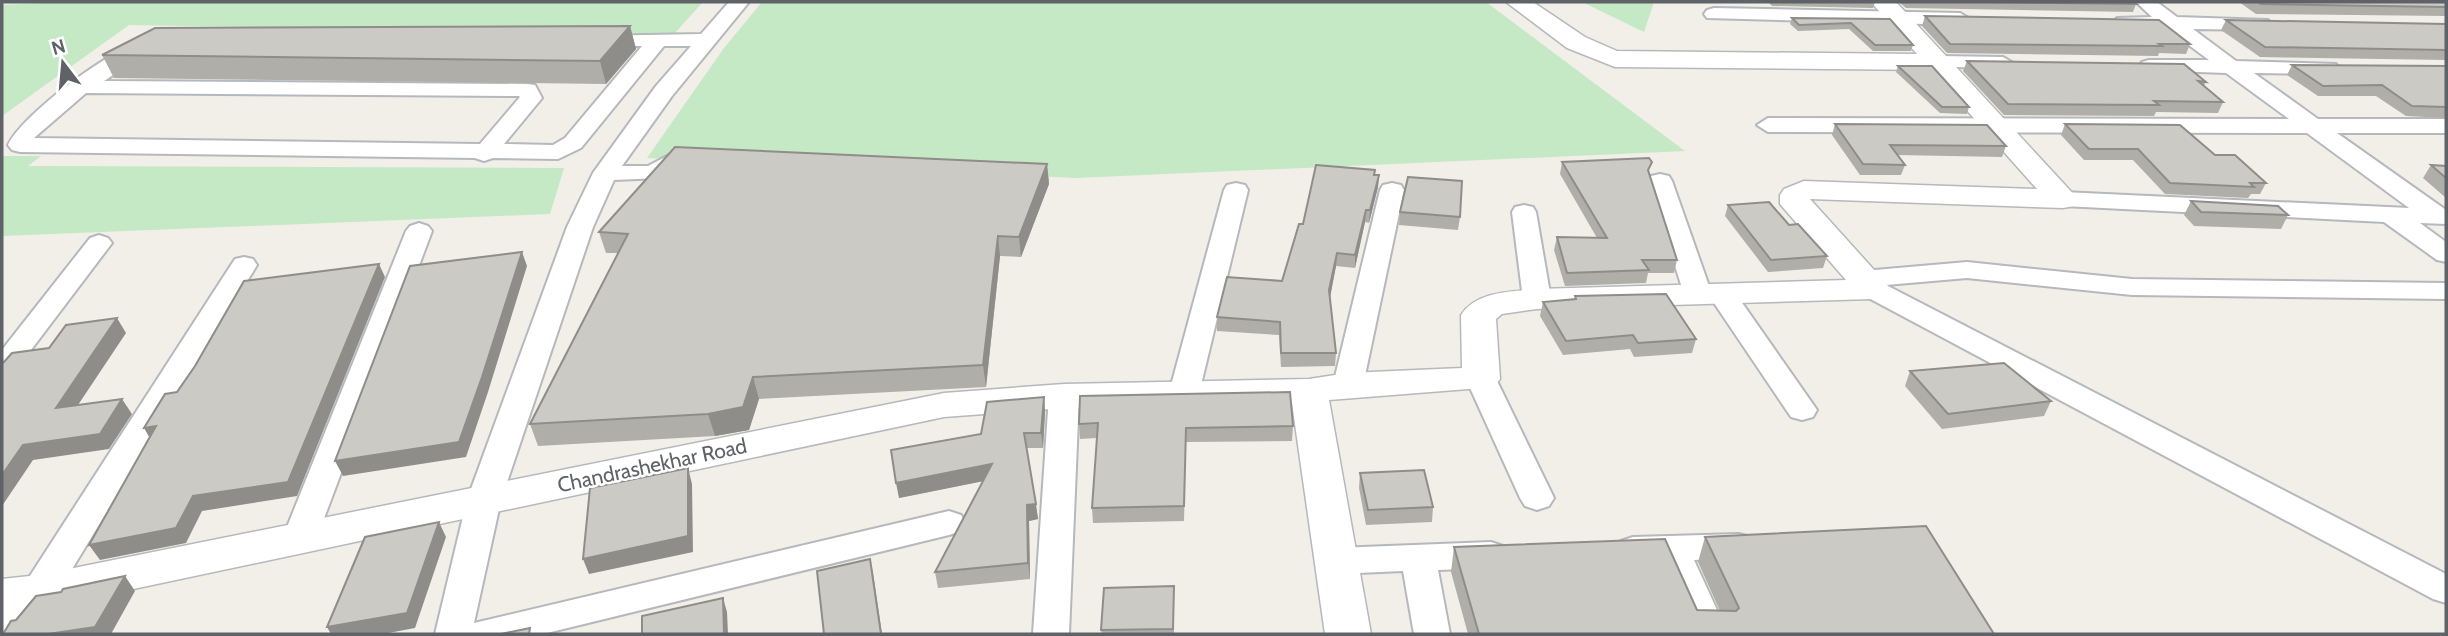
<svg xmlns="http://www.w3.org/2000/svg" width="2448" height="636" font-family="Cabin,sans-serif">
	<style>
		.green { fill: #c5e8c5 }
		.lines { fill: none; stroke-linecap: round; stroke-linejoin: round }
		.minor-casing { stroke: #b5b8bc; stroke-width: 4 }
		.tertiary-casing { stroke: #b5b8bc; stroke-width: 3 }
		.minor { fill: #fff; fill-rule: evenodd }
		.tertiary { fill: #fff; fill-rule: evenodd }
		.wall { fill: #afaea9 }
		.shaded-wall { fill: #8f8d8a }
		.building { fill: #cccac5; stroke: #8f8d8a; stroke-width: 2 }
		.labels { text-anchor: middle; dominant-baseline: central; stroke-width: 5; stroke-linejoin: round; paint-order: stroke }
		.street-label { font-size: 21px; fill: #5f6368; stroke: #fff }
	</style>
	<rect width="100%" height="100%" fill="#f1efe8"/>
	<path class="green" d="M62,2H703L674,34L129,25L2,116V5Z
		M762,2H1486L1685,151L1076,178L647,158L724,48Z
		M1582,2H1654L1644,32Z
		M2,156H41L28,166L564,168L550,214L2,236Z"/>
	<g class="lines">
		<defs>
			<path id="minor" d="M729,2H749L672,96L622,166H648L669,155L677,157L681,162L661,178L614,180L593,227L501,500L474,623L949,511L961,515L966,523L961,531L949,535L543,634H435L467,500L567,227L593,173L656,86L691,46H664L581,148L558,159L493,158L484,161L475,158L20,152L12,150L8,145C22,115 109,50 141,42L148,44L151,48L148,52L104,81L527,84L535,85L542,98L504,144L553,145L565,138L642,46H597L590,44L587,40L590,36L701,34ZM86,93L519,96L520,97L480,144L34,138Z
				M2136,2H2157L2177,17L2268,20L2271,24L2261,30L2193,29L2236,61L2336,64L2339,68L2336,72L2329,74L2254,73L2318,119H2446V133H2337L2446,210V224L2420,223L2446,242V262L2437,260L2384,222L2063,206L2054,204L2051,199L2054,194L2063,192L2409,208L2307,133L1768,132L1757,125L1768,118L2289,119L2226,73L2142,70L2139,66L2142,62L2149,60H2209L2167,29L2117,26L2114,22L2117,18L2152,17Z
				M1714,8L1960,13L1970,19L1960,25L1707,18L1704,14L1707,10Z
				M1940,56L2003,57L2013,63L2003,69L1933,66L1930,62L1933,58Z
				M1660,174L1669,176L1672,181L1710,289L1721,285L1731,287L1817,410L1813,417L1802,420L1791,417L1710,297L1698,302L1688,300L1684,294L1648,181L1651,176Z
				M1236,183L1245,185L1248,190L1199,393L1195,400L1184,403L1173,400L1169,393L1224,190L1227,185Z
				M1392,183L1401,185L1404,190L1363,385L1359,392L1348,394L1337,392L1333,385L1380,190L1383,185Z
				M1524,205L1533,207L1536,212L1551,299L1547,305H1527L1523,299L1512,212L1515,207Z
				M419,223L428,226L432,231L317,537L312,546L300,549L288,546L283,537L406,231L410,226Z
				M99,235L108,238L112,243L12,375L2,378V350L90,238Z
				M244,257L253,259L257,265L52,602L26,634H2V612L26,582L231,265L235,259Z
				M1967,262L2132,279L2446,283V299L2132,295L1967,278L1886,285L2446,574V603L2433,599L1863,295L1861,287L1853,285L1850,279L1853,273L1863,271Z
				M1481,370L1492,372L1496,379L1554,498L1549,506L1537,510L1525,506L1520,498L1466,379L1470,372Z
				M1064,386L1075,389L1079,396L1069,634H1033L1049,396L1053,389Z
				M1739,534L1751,537L1756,546L1751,555L1739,558L1694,560L1728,634H1692L1660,562L1633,563L1621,559L1616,550L1621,541L1633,537Z
				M1491,542L1503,546L1508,555L1503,564L1491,568L1438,570L1450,634H1414L1403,571L1336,574L1324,570L1319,561L1324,552L1336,548Z"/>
			<path id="tertiary" d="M1506,2H1533L1585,37L1617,51L1917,54L1871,2H1896L2078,199L2074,206L2063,208L1810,199L1885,282L1890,289L1885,296L1873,299L1537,309L1502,314L1496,319L1500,379L1494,387L1329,400L1371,634H1325L1292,403L1064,408L944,417L39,609L2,613V579L39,575L944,393L1064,384L1309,379L1348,373L1462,368L1461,315C1477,291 1510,292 1537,289L1846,280L1780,204V195L1784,189L1804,181L2037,189L1931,70L1615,67L1567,48Z"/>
		</defs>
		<use href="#minor" class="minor-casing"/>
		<use href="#tertiary" class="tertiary-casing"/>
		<use href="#minor" class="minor"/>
		<use href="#tertiary" class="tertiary"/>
	</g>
	<path class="wall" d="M1768,2H1875L1873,8L1772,6Z
		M1899,2H2133L2136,4L2133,12L1906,8Z
		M2239,2H2446V18V16L2256,14Z
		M1925,16L2190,44L2186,54L2159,53L2158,56L1947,53L1922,26Z
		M1792,18L1890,19L1913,45L1911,51H1873L1849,29L1798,31L1790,24Z
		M2226,20L2446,24V60L2260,57L2221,30Z
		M630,26L636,49L606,84L114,78L102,55Z
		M1967,61L2206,82L2204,86L2223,102L2218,113L2156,112L2154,116L2004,115L1963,71Z
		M2292,65L2446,66V118L2406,116L2376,96H2318L2287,75Z
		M1898,66L1969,107L1967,114L1940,113L1896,72Z
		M1835,124L2006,146L2002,157L1898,155L1905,165L1901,175H1860L1832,135Z
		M2065,124L2215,155L2266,183L2260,194H2251L2248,198L2165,194L2133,160H2084L2061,135Z
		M1562,162L1649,174L1677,260L1674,273H1648L1646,283L1565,286L1554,250L1557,237L1597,238L1560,174Z
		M1047,164L1049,184L1021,257L1000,256L986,387L759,399L749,430L715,436L538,446L530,424L618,253H606L599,232Z
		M2431,165L2446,166V198L2423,178Z
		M1374,175H1379L1378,187L1369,223L1365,222L1355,268L1336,266L1330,296L1336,353L1335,366L1281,367L1279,335L1217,331V317L1282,281L1303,224Z
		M2191,201L2288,215L2281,229L2194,226L2184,215Z
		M1728,205L1789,225L1827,256L1823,268L1768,272L1725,216Z
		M1400,212L1460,217L1458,230L1399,225Z
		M1575,296L1696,339L1692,353L1634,357L1630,349L1563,355L1540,316L1543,302L1575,299Z
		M1910,371L2051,401L2044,416L1942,429L1905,386Z
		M1044,397L1045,412L1043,448H1026L1038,519L1029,521L1030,579L938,588L935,572L983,481L899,498L981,434Z
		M1079,424L1293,426L1292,441L1186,442L1184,521L1093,523L1092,508L1097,438L1080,439Z
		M1360,473L1433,507L1432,522L1366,525L1359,488Z
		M1705,537L1994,634H1468L1451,572L1454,547L1697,610L1720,611L1698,562Z
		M1174,586V634H1102L1101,630Z"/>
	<path class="shaded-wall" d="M630,26L636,49L606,84L600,61Z
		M1047,164L1049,184L1021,257L1019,237Z
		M1379,175L1378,187L1369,223L1370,210Z
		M1366,210L1365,222L1355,268V255Z
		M998,236L1000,256L986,387L983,365Z
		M522,252L527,266L488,392L466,457L343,476L335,461Z
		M1337,253L1336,266L1329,303V290Z
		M379,264L385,277L297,496L202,511L186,543L100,560L89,545Z
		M117,318L126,333L66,423L56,408Z
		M753,377L759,399L749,430L715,436L708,414Z
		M1044,397L1045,412L1043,448L1041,433Z
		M122,399L132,414L109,449L33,460L2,506V475L23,445Z
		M156,426L152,442L144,428Z
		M992,464L994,479L899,498L896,483Z
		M688,468L692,484L693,552L589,574L583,559Z
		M1036,504L1038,519L1029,521L1030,579L1028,563L1027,505Z
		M439,522L446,537L415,628L383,634H331L327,627Z
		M870,559L873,573L882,634H881Z
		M125,576L135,591L111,634H48Z
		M723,598L727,612L728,634H724Z"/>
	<path class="building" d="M1984,2H2133L2136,4Z
		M2258,2H2446V7L2261,4Z
		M1925,16L2159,20L2190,44H2159L2162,46L1950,44Z
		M1792,18L1890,19L1913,45H1875L1851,23L1799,25Z
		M2226,20L2446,24V50L2265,47Z
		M630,26L600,61L102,55L155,28Z
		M1967,61L2184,64L2206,82L2198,81L2223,102L2154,101L2159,105L2008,104Z
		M2292,65L2446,66V107L2412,106L2382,85L2323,86Z
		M1898,66H1932L1969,107H1942Z
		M1835,124L1987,125L2006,146L1890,145L1905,165L1863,164Z
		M2065,124L2180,125L2215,155H2235L2266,183H2250L2254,187L2170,183L2138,149H2089Z
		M675,147L1047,164L1019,237L998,236L983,365L753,377L743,407L708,414L530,424L628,234L599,232Z
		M1649,158L1652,162L1648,170L1677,260H1642L1649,270L1567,273L1557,237L1607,238L1562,162Z
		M1316,165L1375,170L1374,175H1379L1370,210H1366L1355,255L1337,253L1329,290L1336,353H1281L1280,322L1217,317L1227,277L1282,281L1299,224H1303Z
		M2431,165L2446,166V178Z
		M1408,177L1462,181L1460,217L1400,212Z
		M2191,201L2278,206L2288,215L2201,212Z
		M1769,202L1789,225L1798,224L1827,256L1771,260L1728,205Z
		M522,252L482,377L459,442L335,461L410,266Z
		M379,264L288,482L193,496L176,528L89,545L156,426L144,428L165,394L177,392L195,366L244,281Z
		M1666,294L1696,339L1638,343L1633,335L1566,341L1543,302L1576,299L1575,296Z
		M117,318L56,408L122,399L100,434L23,445L2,475V363L4,362L12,353L49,348L66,325Z
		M2004,363L2051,401L1948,414L1910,371Z
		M1290,392L1293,426L1186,428L1184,506L1092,508L1098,423L1079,424L1080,396Z
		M1044,397L1041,433H1024L1036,504L1027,505L1028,563L935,572L992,464L896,483L891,450L981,434L987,402Z
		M688,468V536L583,559L590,488Z
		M1424,470L1433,507L1368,510L1360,473Z
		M439,522L407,613L327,627L365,537Z
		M1926,526L1994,634H1479L1454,547L1665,539L1697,610L1736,611L1739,608L1705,537Z
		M870,559L881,634H824L817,571Z
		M125,576L95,627L48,634H3L11,621L16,620L36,596L61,592L63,589Z
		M1174,586L1173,629L1101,630L1104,588Z
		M723,598L724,634H642V616Z
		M530,628L529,634H501Z"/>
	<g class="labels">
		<g class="street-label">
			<text transform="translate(652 465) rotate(-12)">Chandrashekhar Road</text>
		</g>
	</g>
	<rect width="2448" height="636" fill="none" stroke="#5f6368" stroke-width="7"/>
	<g transform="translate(63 63) rotate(344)" stroke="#ffffff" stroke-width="5" paint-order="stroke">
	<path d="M0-5L12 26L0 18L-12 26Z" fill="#5f6368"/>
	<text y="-10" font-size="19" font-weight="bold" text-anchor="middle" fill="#5f6368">N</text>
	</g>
</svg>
